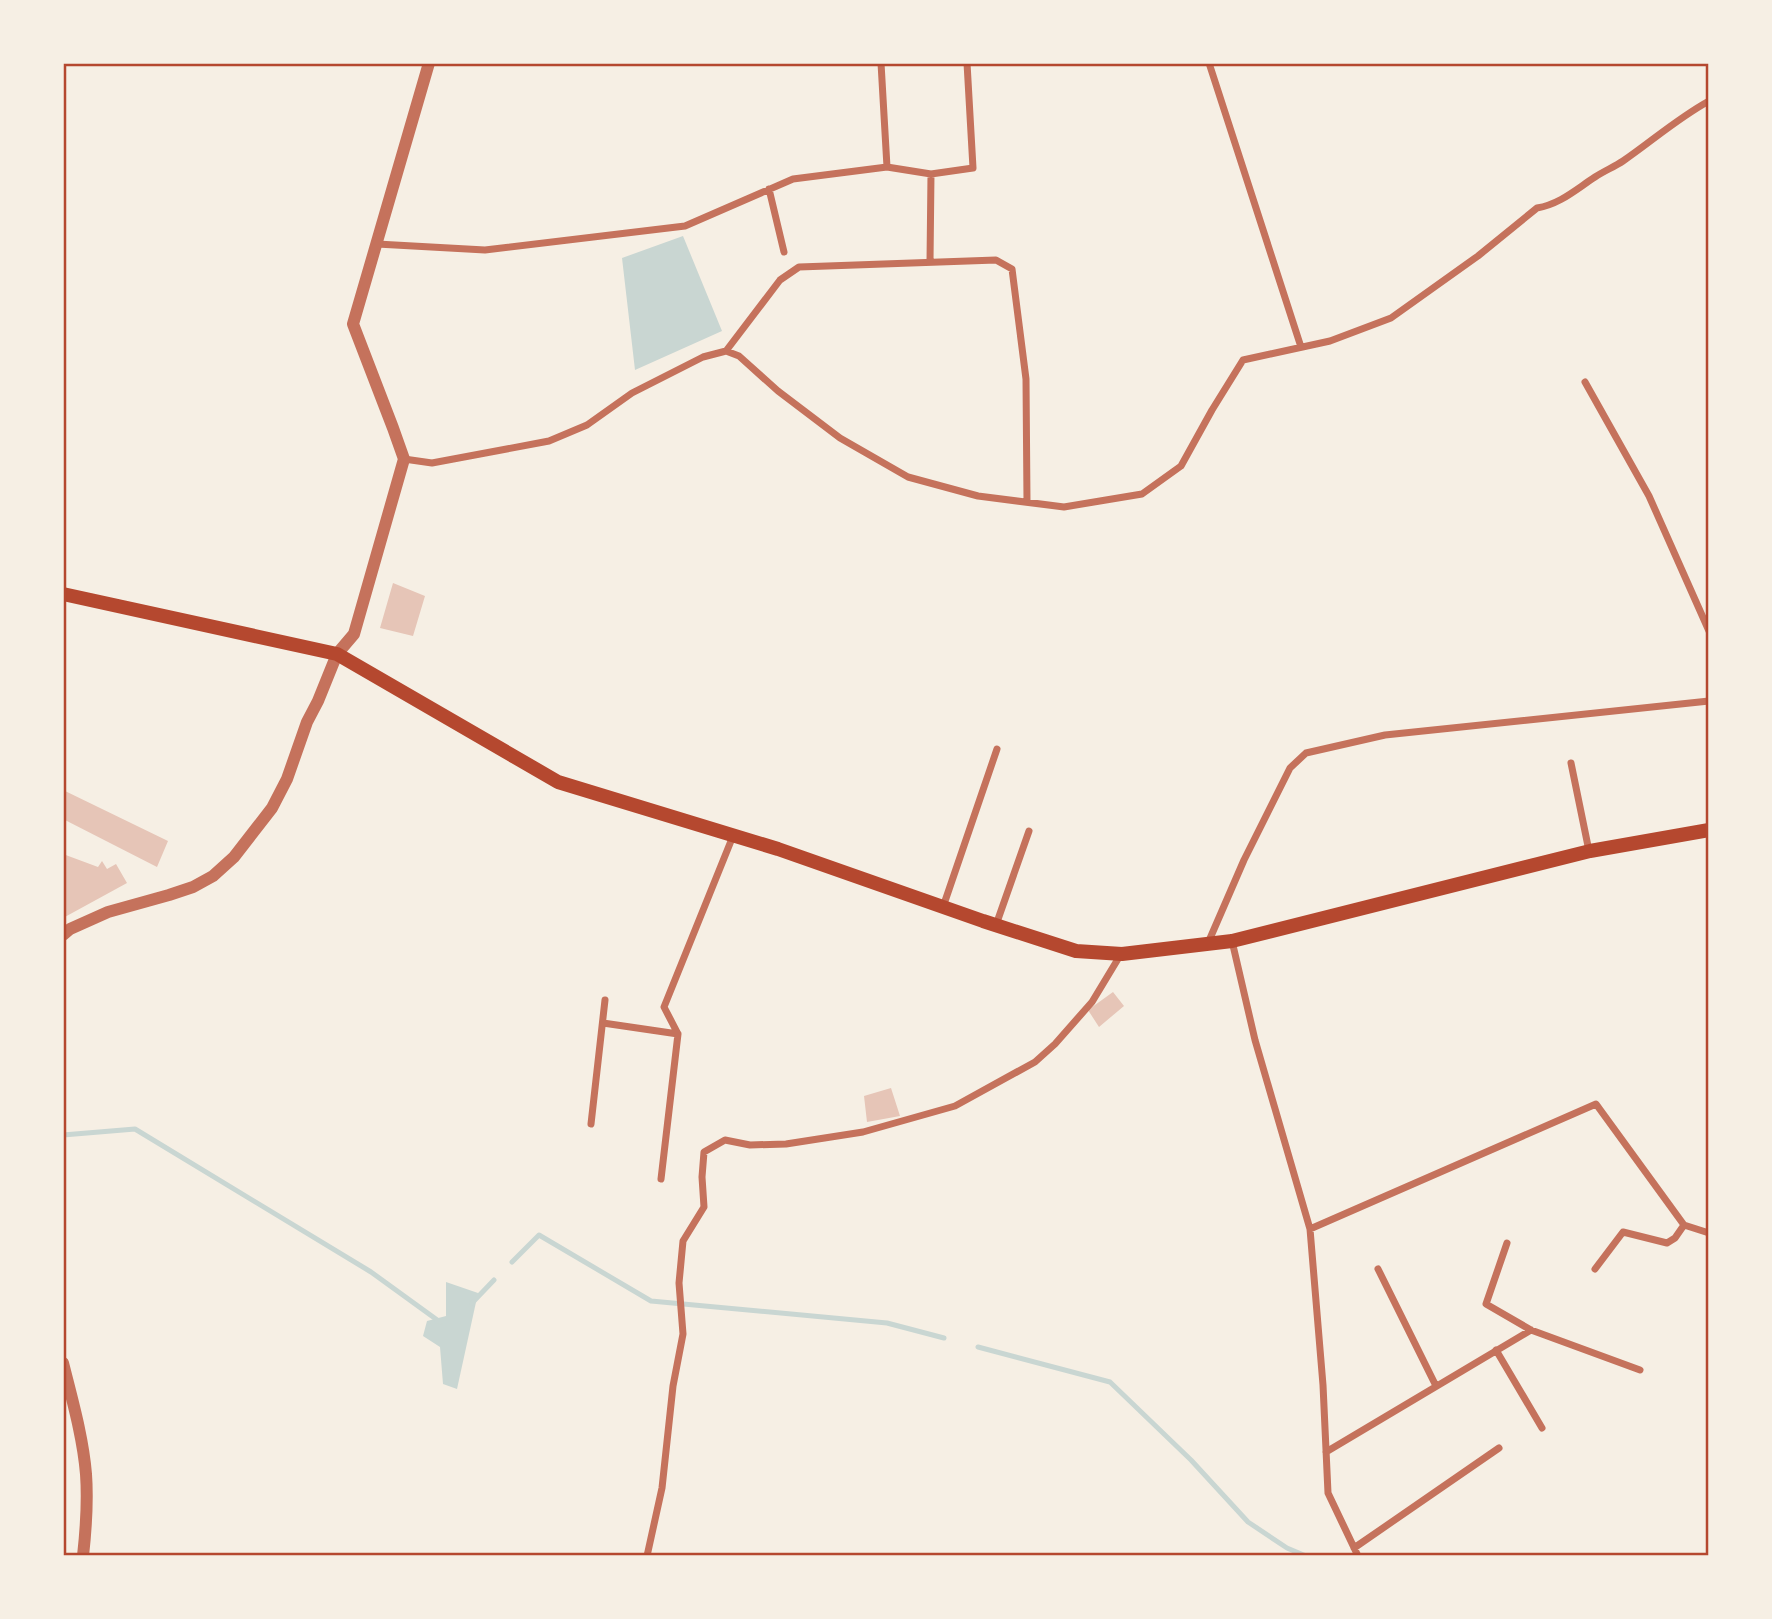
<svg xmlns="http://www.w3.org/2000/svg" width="1772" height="1619" font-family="'Source Sans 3',sans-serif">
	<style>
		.water { fill: #c9d6d2 }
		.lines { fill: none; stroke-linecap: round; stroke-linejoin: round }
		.stream { stroke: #c9d6d2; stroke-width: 5 }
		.building { fill: #e6c5b7 }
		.minor { stroke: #c5725c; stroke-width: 7 }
		.tertiary { stroke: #c5725c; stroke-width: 12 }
		.secondary { stroke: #b5482f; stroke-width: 14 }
		.neatline { fill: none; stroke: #b5482f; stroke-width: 2.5 }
	</style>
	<rect width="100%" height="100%" fill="#f6efe4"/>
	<path class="water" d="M683,236L722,331L635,370L622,258Z
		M446,1282L478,1293L457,1389L443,1384L440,1347L423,1336L427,1321L446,1316Z"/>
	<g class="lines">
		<path class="stream" d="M63,1135L135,1129L371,1272L440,1322
			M512,1262L539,1235L651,1301L887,1323L944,1338
			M472,1303L494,1280
			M978,1347L1110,1382L1191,1460L1248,1522L1287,1548L1306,1556"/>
	</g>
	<path class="building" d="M393,583L425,596L413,636L380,628Z
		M63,790L168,841L157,867L63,819Z
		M63,854L98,867L102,861L107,869L116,864L127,883L63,918Z
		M1113,992L1124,1006L1099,1027L1088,1010Z
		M891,1088L900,1116L867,1122L864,1096Z"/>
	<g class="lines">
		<path class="minor" d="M1209,63L1301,347
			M887,167L931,174L973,168L967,63
			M769,189L784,252
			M377,244L485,250L685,226L793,179L887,167L881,63
			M930,262L931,174
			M726,351L780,280L799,267L996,260L1012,269L1026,379L1027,502
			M1585,382L1649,496L1709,631
			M404,459L432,463L549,441L587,425L632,393L703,357L726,351L739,356L778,391L840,438L908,477L978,496L1064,507L1142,494L1181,466L1212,410L1243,360L1330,341L1391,318L1478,256L1537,208C1560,204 1575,190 1595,177C1604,171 1614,167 1623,161C1652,141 1678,118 1709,101
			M1571,763L1589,851
			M943,907L997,749
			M996,925L1029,831
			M1232,941L1255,1040L1310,1229L1323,1385L1328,1493L1358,1556
			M1208,943L1244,860L1290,768L1306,753L1385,735L1709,701
			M603,1023L678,1034
			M591,1124L605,1000
			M661,1179L678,1034L664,1007L733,836
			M1310,1229L1596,1104L1684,1225L1709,1233
			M1507,1243L1486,1304L1531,1330L1640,1370
			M1378,1269L1436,1386
			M1595,1269L1623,1232L1667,1243L1675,1238L1684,1225
			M1496,1350L1542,1428
			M1326,1452L1531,1330
			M1354,1548L1499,1448
			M647,1556L662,1488L673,1386L683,1334L679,1283L683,1241L704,1207L702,1177L704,1152L725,1140L750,1145L786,1144L863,1132L955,1106L1035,1062L1055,1044L1092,1002L1121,954"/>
		<path class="tertiary" d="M63,935L70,929L108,912L169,895L193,887L213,876L234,857L272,808L287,779L307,722L318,701L337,654L354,634L404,459L393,428L353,324L429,63
			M63,1363C72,1399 83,1437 86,1474C88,1502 86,1529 83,1556"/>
		<path class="secondary" d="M63,594L337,654L558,782L778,849L983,921L1076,951L1122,954L1232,941L1590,851L1709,830"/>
	</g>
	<rect width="1772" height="1619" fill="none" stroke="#f6efe4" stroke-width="130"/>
	<rect x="65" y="65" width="1642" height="1489" class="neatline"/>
</svg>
